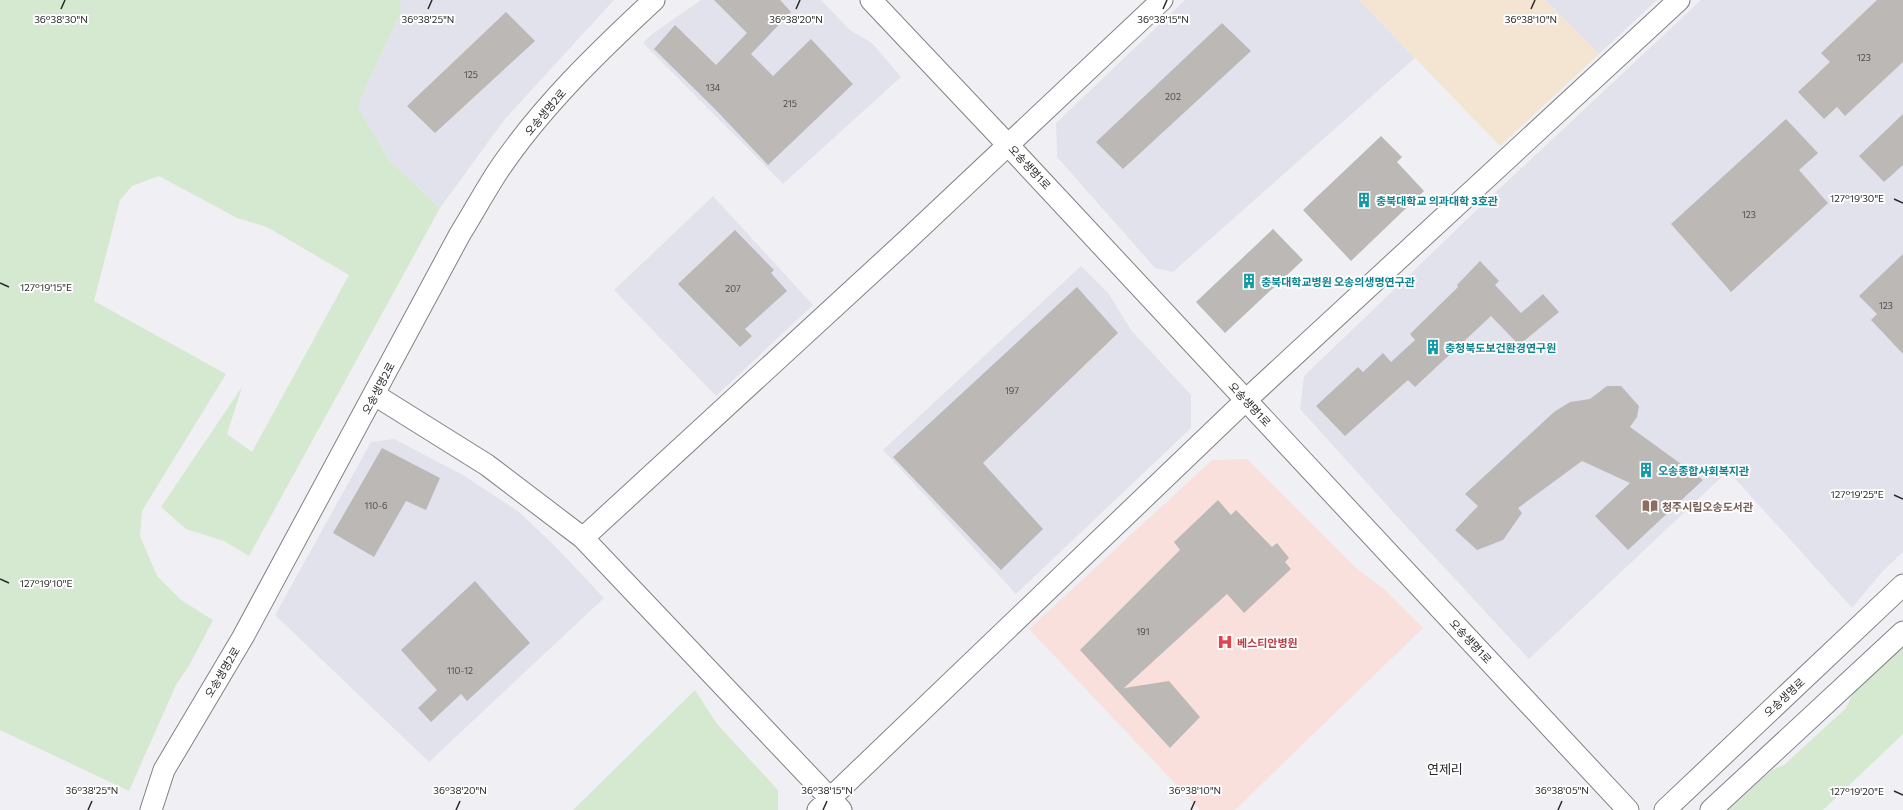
<svg xmlns="http://www.w3.org/2000/svg" width="1903" height="810" font-family="Commissioner,'Noto Sans KR',sans-serif">
	<style>
		.built { fill: #e2e2ed }
		.education { fill: #f4e4d2 }
		.medical { fill: #fae0dc }
		.green { fill: #d5e8d0 }
		.building { fill: #bbb8b6 }
		.lines { fill: none; stroke-linecap: round; stroke-linejoin: round }
		.minor-casing { stroke: #818285; stroke-width: 23 }
		.minor { stroke: #fff; stroke-width: 21 }
		.ticks { fill: none; stroke: #28292a; stroke-width: 1.5 }
		.labels { text-anchor: middle; dominant-baseline: central; stroke-width: 4; stroke-linejoin: round; paint-order: stroke }
		.number-label { font-size: 9px; fill: #4d4d4d }
		.street-label { font-size: 11px; fill: #28292a; stroke: #fefefe }
		.culture-label { font-size: 11px; font-weight: bold; fill: #0d838f; stroke: #fefefe; text-anchor: start }
		.education-label { font-size: 11px; font-weight: bold; fill: #785e54; stroke: #fefefe; text-anchor: start }
		.health-label { font-size: 11px; font-weight: bold; fill: #be3a42; stroke: #fefefe; text-anchor: start }
		.quarter-label { font-size: 13px; fill: #28292a; stroke: #fefefe }
		.ticks-label { font-size: 10px; text-anchor: middle; fill: #28292a; stroke: #fefefe; stroke-width: 4; stroke-linejoin: round; paint-order: stroke }
	</style>
	<rect width="100%" height="100%" fill="#f0f0f4"/>
	<path class="built" d="M400,0H614L505,119L440,208L389,160L358,107L368,82L401,12Z
		M701,0H821L850,30L872,43L901,77L783,184L643,43L652,34Z
		M1185,0H1359L1415,58L1173,272L1155,268L1057,157L1056,123Z
		M1545,0H1657L1599,54Z
		M1701,0H1903V552L1882,572L1852,608L1728,471L1529,659L1403,523L1300,409L1304,376L1483,204Z
		M713,196L813,305L716,396L614,290Z
		M1081,266L1109,294L1131,330L1191,395V428L1016,594L883,450Z
		M394,439L463,475L519,512L554,545L604,598L429,762L275,615L371,442Z"/>
	<path class="education" d="M1359,0H1545L1599,54L1500,146Z"/>
	<path class="medical" d="M1247,459L1356,568L1384,589L1423,628L1235,810H1200L1029,629L1212,460Z"/>
	<path class="green" d="M0,0H400L401,12L368,82L358,107L389,160L440,208L249,556L224,541L186,529L161,507L242,387L227,434L252,452L349,275L267,227L237,218L159,176L132,186L120,200L94,301L226,374L142,511L140,536L157,576L181,600L213,620L190,664L176,685L129,791L0,730Z
		M1903,645V734L1823,810H1727L1772,770L1784,765L1846,708L1855,689Z
		M695,690L717,724L778,790V810H573Z"/>
	<path class="building" d="M714,0H780L791,12L751,54L773,76L811,39L853,84L768,165L715,109L654,49L675,25L716,65L747,33Z
		M1877,0H1903V62L1845,116L1837,107L1824,119L1798,92L1830,62L1821,53Z
		M506,12L535,41L435,133L407,106Z
		M1222,23L1251,51L1123,169L1096,142Z
		M1903,114V165L1884,182L1859,156Z
		M1786,119L1818,153L1799,170L1828,203L1731,292L1671,224Z
		M1381,136L1402,157L1397,162L1424,191L1351,261L1303,210Z
		M1273,229L1303,260L1225,333L1196,302Z
		M735,230L774,270L771,273L787,291L745,329L752,336L740,347L678,284Z
		M1903,254V354L1871,320L1877,314L1859,296Z
		M1480,261L1499,281L1495,285L1521,313L1543,294L1559,312L1519,345L1491,316L1415,387L1408,380L1345,436L1316,406L1358,367L1363,372L1383,353L1391,362L1415,340L1410,334L1458,287L1457,285Z
		M1077,287L1118,333L983,463L1043,529L1001,570L893,457Z
		M1607,386H1621L1639,406L1637,417L1630,427L1703,480L1628,550L1595,516L1630,483L1582,461L1518,508L1522,513L1503,540L1477,550L1455,530L1478,506L1465,494L1554,412L1570,402L1590,399Z
		M382,448L440,478L426,510L406,501L374,557L333,533Z
		M1218,500L1231,515L1236,510L1272,547L1277,543L1289,558L1285,562L1291,569L1244,613L1227,594L1124,688L1169,681L1200,717L1170,748L1080,650L1180,550L1174,542Z
		M475,581L530,643L467,701L461,694L431,722L418,708L437,690L401,650Z"/>
	<g class="lines">
		<defs>
			<path id="minor" d="M871,0L1008,145L1628,810
				M375,395L487,465L583,538L841,810
				M583,538L906,241L1162,0
				M151,810L164,770L243,637L460,234C473,213 485,191 498,171C541,107 598,52 654,0
				M818,810L1246,400L1679,0
				M1665,810L1903,585
				M1711,810L1903,632"/>
		</defs>
		<use href="#minor" class="minor-casing"/>
		<use href="#minor" class="minor"/>
	</g>
	<path class="ticks" d="M61,9L65,0M428,9L432,0M796,9L800,0M1163,9L1167,0M1531,9L1535,0M1894,199L1903,203M0,283L9,287M1894,495L1903,499M0,579L9,583M1894,791L1903,795M88,810L92,801M456,810L460,801M823,810L827,801M1191,810L1195,801M1558,810L1562,801"/>
	<defs>
		<symbol id="building-bare" viewBox="-9 -9 18 18"><path d="M-4-6H4V6H1V3H-1V6H-4ZM-2.5-4.3h1.7v1.8h-1.7ZM.8-4.3h1.7v1.8H.8ZM-2.5-1h1.7V.8h-1.7ZM.8-1h1.7V.8H.8Z" fill="#0f9aa8" stroke="#fefefe" stroke-width="2.5" paint-order="stroke"/></symbol>
		<symbol id="library-bare" viewBox="-9 -9 18 18"><path d="M-6-4Q-3-5.5-.7-3.5V5Q-3 3-6 4ZM6-4Q3-5.5 .7-3.5V5Q3 3 6 4Z" fill="#8d6e63" stroke="#fefefe" stroke-width="2.5" paint-order="stroke"/></symbol>
		<symbol id="hospital-bare" viewBox="-9 -9 18 18"><path d="M-5-5h3v3.5h4V-5h3V5h-3V1.5h-4V5h-3Z" fill="#e0444e" stroke="#fefefe" stroke-width="2.5" paint-order="stroke"/></symbol>
	</defs>
	<g fill-rule="evenodd">
		<use href="#building-bare" x="1353" y="189" width="22" height="22"/>
		<use href="#building-bare" x="1238" y="270" width="22" height="22"/>
		<use href="#building-bare" x="1422" y="336" width="22" height="22"/>
		<use href="#building-bare" x="1635" y="459" width="22" height="22"/>
		<use href="#library-bare" x="1639" y="495" width="22" height="22"/>
		<use href="#hospital-bare" x="1214" y="631" width="22" height="22"/>
	</g>
	<g class="labels">
		<g class="number-label">
			<text x="1864" y="57">123</text>
			<text x="471" y="74">125</text>
			<text x="713" y="87">134</text>
			<text x="1173" y="96">202</text>
			<text x="790" y="103">215</text>
			<text x="1749" y="214">123</text>
			<text x="733" y="288">207</text>
			<text x="1886" y="305">123</text>
			<text x="1012" y="390">197</text>
			<text x="376" y="505">110-6</text>
			<text x="1143" y="631">191</text>
			<text x="460" y="670">110-12</text>
		</g>
		<g class="street-label">
			<text transform="translate(545 112) rotate(-50)">오송생명2로</text>
			<text transform="translate(1030 167) rotate(47)">오송생명1로</text>
			<text transform="translate(378 388) rotate(-62)">오송생명2로</text>
			<text transform="translate(1250 404) rotate(47)">오송생명1로</text>
			<text transform="translate(1471 641) rotate(47)">오송생명1로</text>
			<text transform="translate(222 672) rotate(-59)">오송생명2로</text>
			<text transform="translate(1784 697) rotate(-43)">오송생명로</text>
		</g>
		<g class="culture-label">
			<text x="1376" y="200">충북대학교 의과대학 3호관</text>
			<text x="1261" y="281">충북대학교병원 오송의생명연구관</text>
			<text x="1445" y="347">충청북도보건환경연구원</text>
			<text x="1658" y="470">오송종합사회복지관</text>
		</g>
		<g class="education-label">
			<text x="1662" y="506">청주시립오송도서관</text>
		</g>
		<g class="health-label">
			<text x="1237" y="642">베스티안병원</text>
		</g>
		<g class="quarter-label">
			<text x="1445" y="769">연제리</text>
		</g>
	</g>
	<g class="ticks-label">
		<text x="61" y="23">36°38'30"N</text>
		<text x="796" y="23">36°38'20"N</text>
		<text x="1531" y="23">36°38'10"N</text>
		<text x="428" y="23">36°38'25"N</text>
		<text x="1163" y="23">36°38'15"N</text>
		<text x="1857" y="202">127°19'30"E</text>
		<text x="46" y="291">127°19'15"E</text>
		<text x="1857" y="498">127°19'25"E</text>
		<text x="46" y="587">127°19'10"E</text>
		<text x="92" y="794">36°38'25"N</text>
		<text x="460" y="794">36°38'20"N</text>
		<text x="827" y="794">36°38'15"N</text>
		<text x="1195" y="794">36°38'10"N</text>
		<text x="1562" y="794">36°38'05"N</text>
		<text x="1857" y="795">127°19'20"E</text>
	</g>
</svg>
